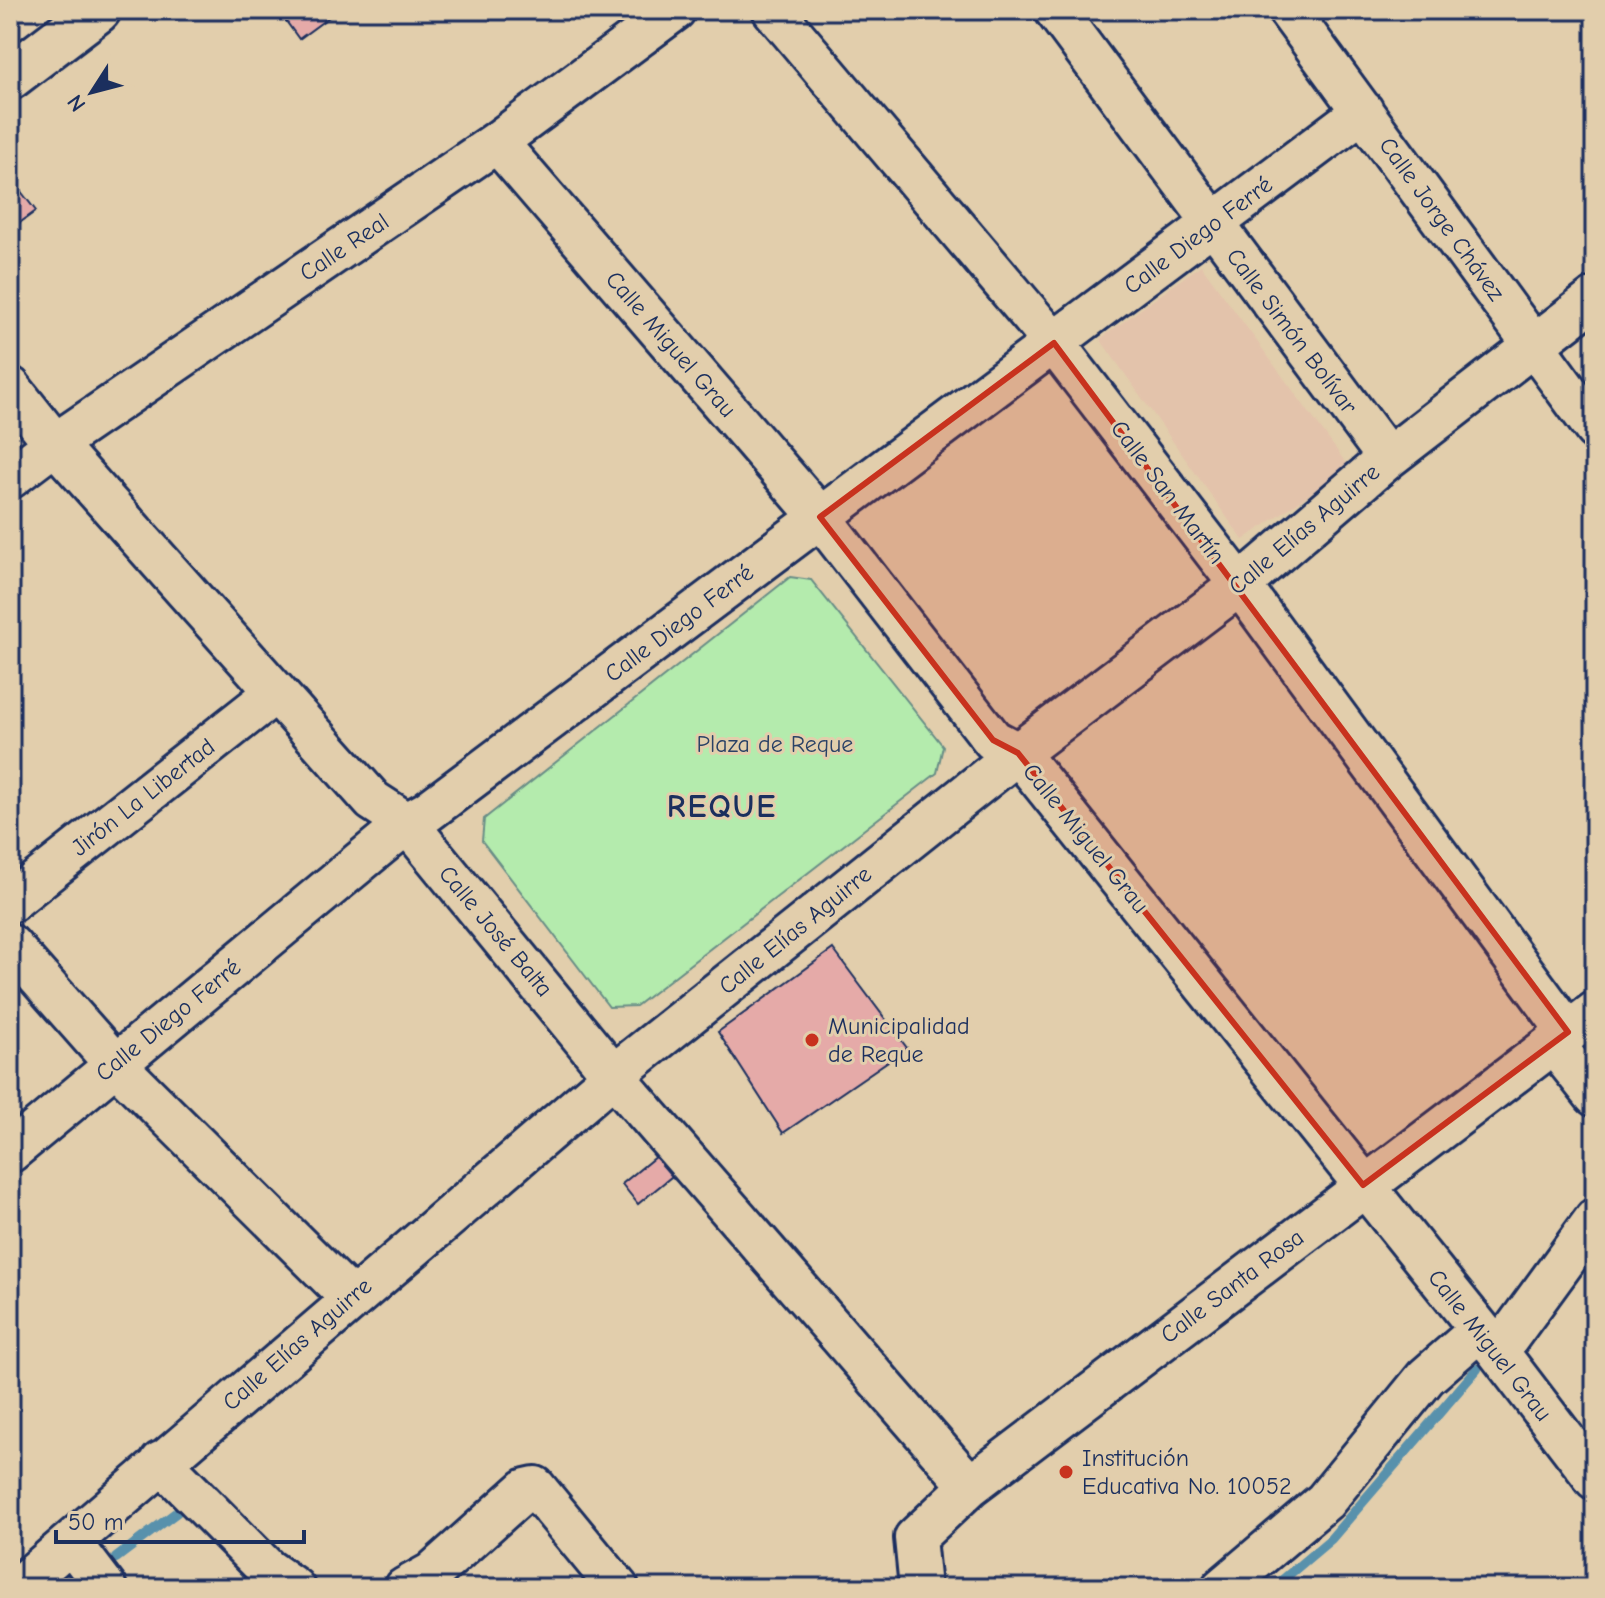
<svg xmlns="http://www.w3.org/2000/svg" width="1605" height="1598" font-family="'Comic Neue',sans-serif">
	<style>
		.built { fill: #e3c3ab }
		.green { fill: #b4ebad; stroke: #688d86; stroke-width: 2 }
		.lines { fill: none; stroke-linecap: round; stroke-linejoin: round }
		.stream { stroke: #5991ac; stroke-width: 10 }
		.building { fill: #e5aaa8; stroke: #1b2f5e; stroke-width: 2 }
		.minor-casing { stroke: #1b2f5e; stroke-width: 46 }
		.highway-casing { stroke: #1b2f5e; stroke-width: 50 }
		.minor { stroke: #e2ceac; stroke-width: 40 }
		.highway { stroke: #e2ceac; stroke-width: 44 }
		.marked { fill: #c8321e; fill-opacity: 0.2; stroke: #c8321e; stroke-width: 6; stroke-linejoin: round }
		.poi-dot { fill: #c8321e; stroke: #e2ceac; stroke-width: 3 }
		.labels { text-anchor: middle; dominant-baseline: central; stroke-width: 6; stroke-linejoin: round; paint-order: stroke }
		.street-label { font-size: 24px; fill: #1b2f5e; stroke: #e2ceac }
		.park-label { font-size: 24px; fill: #2a4266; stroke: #e2ceac }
		.poi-label { font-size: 24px; fill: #1b2f5e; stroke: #e2ceac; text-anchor: start }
		.district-label { font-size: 32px; font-weight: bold; letter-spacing: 2px; fill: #1b2f5e; stroke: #e2ceac }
	</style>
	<rect width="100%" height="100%" fill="#e2ceac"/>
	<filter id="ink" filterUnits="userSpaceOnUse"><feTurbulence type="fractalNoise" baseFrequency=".0125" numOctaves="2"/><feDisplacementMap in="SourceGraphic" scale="16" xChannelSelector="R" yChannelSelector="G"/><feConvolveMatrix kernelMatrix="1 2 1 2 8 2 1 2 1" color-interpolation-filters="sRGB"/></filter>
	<g filter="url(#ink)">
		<path class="built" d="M1201,265L1349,467L1243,540L1100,339Z"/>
		<path class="green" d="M790,577L811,580L943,746L937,773L636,1006L609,1007L482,841L484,819Z"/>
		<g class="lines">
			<path class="stream" d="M116,1558L177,1512
				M1273,1588L1331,1539L1477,1369"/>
		</g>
		<path class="building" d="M278,10H324L329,17L299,39Z
			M10,177L36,211L18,224L10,213Z
			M10,250L19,262L10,269Z
			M833,949L907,1048L783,1133L718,1032Z
			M661,1152L677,1172L638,1204L622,1184Z"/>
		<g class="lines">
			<defs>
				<path id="minor" d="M773,10L1054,343L1240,585L1568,1032
					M1055,10L1388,458
					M1288,10L1595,429
					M497,142L820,517L993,740L1018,753L1498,1352L1595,1479
					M10,387L55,444L373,801L407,823L613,1075L970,1486
					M10,478L55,444L497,142L675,10
					M10,902L276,692
					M10,945L114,1063L351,1298
					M1553,1043L1595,1096
					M10,1152L407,823L427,812L1363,111
					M1498,1352L1595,1219
					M161,1462L267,1569L294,1588
					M71,1542L106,1588
					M17,1588L620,1070L1018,753L1240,585L1388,458L1595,298
					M405,1588L432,1573L526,1489L535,1487L618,1588
					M920,1588L915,1538L970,1486L1595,1012
					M1222,1588L1325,1501L1426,1377L1480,1330"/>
				<path id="highway" d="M10,77L98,10"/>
			</defs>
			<use href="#minor" class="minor-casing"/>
			<use href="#highway" class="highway-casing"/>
			<use href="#minor" class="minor"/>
			<use href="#highway" class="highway"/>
		</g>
	</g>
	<path class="marked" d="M1054,343L1568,1032L1363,1185L1018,753L993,740L820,517Z"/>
	<g class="poi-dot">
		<circle cx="812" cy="1040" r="8"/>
		<circle cx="1066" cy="1472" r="8"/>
	</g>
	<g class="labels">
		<g class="street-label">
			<text transform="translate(1442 219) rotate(54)">Calle Jorge Chávez</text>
			<text transform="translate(1198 235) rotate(-37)">Calle Diego Ferré</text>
			<text transform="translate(344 247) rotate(-34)">Calle Real</text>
			<text transform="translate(1292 331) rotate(53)">Calle Simón Bolívar</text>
			<text transform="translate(671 344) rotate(49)">Calle Miguel Grau</text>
			<text transform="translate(1168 492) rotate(53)">Calle San Martín</text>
			<text transform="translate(1304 529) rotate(-40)">Calle Elías Aguirre</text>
			<text transform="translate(679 623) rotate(-37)">Calle Diego Ferré</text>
			<text transform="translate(143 797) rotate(-38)">Jirón La Libertad</text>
			<text transform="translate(1086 838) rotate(51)">Calle Miguel Grau</text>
			<text transform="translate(795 930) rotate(-39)">Calle Elías Aguirre</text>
			<text transform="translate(496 931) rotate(50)">Calle José Balta</text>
			<text transform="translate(168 1020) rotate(-39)">Calle Diego Ferré</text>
			<text transform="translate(1232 1286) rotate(-37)">Calle Santa Rosa</text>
			<text transform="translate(297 1344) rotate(-41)">Calle Elías Aguirre</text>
			<text transform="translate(1490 1345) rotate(52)">Calle Miguel Grau</text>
		</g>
		<g class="park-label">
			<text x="775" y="744">Plaza de Reque</text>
		</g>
		<g class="poi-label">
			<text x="828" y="1026">Municipalidad<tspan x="828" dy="28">de Reque</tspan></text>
			<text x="1082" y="1458">Institución<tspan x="1082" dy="28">Educativa No. 10052</tspan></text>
		</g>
		<g class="district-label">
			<text x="722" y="806">REQUE</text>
		</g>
	</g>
	<rect width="1605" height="1598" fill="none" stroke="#e2ceac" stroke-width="40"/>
	<rect x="20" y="20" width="1565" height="1558" fill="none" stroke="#1b2f5e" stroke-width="3" filter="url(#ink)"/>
	<g transform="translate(92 92) rotate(234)" stroke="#e2ceac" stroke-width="6" paint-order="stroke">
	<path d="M0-6L14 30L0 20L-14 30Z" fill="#1b2f5e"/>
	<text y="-12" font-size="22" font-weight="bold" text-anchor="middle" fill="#1b2f5e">N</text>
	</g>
	<path d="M56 1530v12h248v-12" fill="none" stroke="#1b2f5e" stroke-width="4"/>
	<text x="68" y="1530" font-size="24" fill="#1b2f5e" stroke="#e2ceac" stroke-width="6" paint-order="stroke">50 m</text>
</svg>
